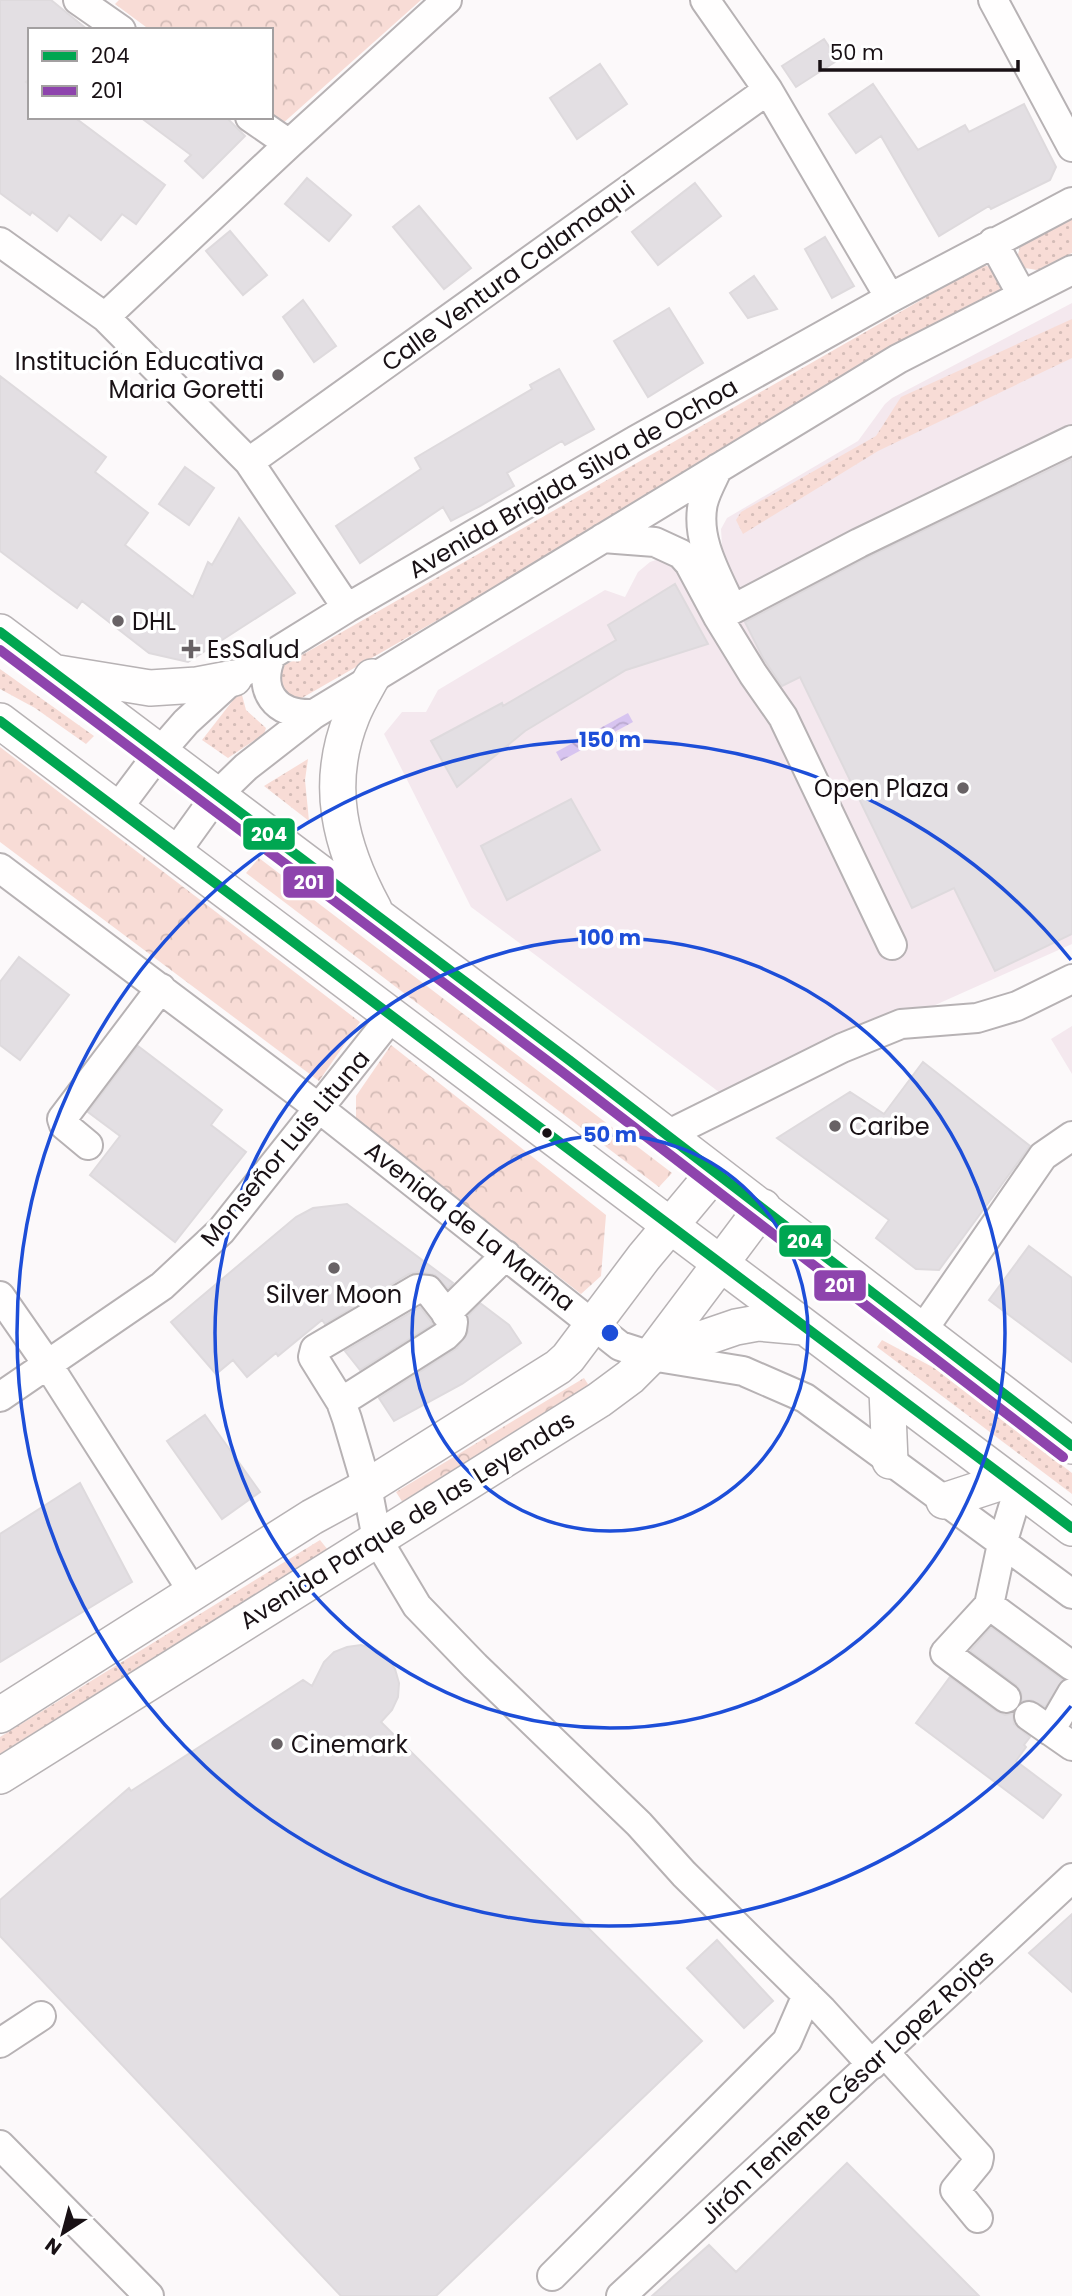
<svg xmlns="http://www.w3.org/2000/svg" width="1072" height="2296" font-family="Poppins,sans-serif">
	<style>
		.built { fill: #f4e8ee }
		.grass { fill: url(#grass-dots) }
		.park { fill: url(#park-crowns) }
		.water { fill: url(#water-waves) }
		.building { fill: #e3dfe3; stroke: #dedadd; stroke-width: 2 }
		.lines { fill: none; stroke-linecap: round; stroke-linejoin: round }
		.minor-casing { stroke: #b7b2b4; stroke-width: 32 }
		.major-casing { stroke: #b7b2b4; stroke-width: 38 }
		.minor { stroke: #fffefe; stroke-width: 28 }
		.major { stroke: #fffefe; stroke-width: 35 }
		.bus-1-casing { stroke: #fff; stroke-width: 16 }
		.bus-2-casing { stroke: #fff; stroke-width: 16 }
		.bus-1 { stroke: #00a651; stroke-width: 10 }
		.bus-2 { stroke: #8e44ad; stroke-width: 10 }
		.ring { fill: none; stroke: #1d4ed8; stroke-width: 3.5 }
		.poi-dot { fill: #686265; stroke: #fff; stroke-width: 2.5 }
		.bus-dot { fill: #191115; stroke: #fff; stroke-width: 2.5 }
		.labels { text-anchor: middle; dominant-baseline: central; stroke-width: 7; stroke-linejoin: round; paint-order: stroke }
		.street-label { font-size: 24px; fill: #191115; stroke: #fff }
		.poi-label { font-size: 24px; fill: #191115; stroke: #fff; text-anchor: start }
		.centre { fill: #1d4ed8; stroke: #fff; stroke-width: 3.5 }
		.ring-label { font-size: 21px; text-anchor: middle; font-weight: bold; fill: #1d4ed8; stroke: #fff; stroke-width: 7; stroke-linejoin: round; paint-order: stroke }
		.line-badge { stroke: #fff; stroke-width: 2.5 }
		.badge-label { font-size: 19px; text-anchor: middle; font-weight: bold; fill: #fff }
	</style>
	<defs>
		<pattern id="grass-dots" width="8" height="8" patternUnits="userSpaceOnUse" patternTransform="scale(1.75)"><rect width="8" height="8" fill="#f8dcd6"/><path d="M2 2h.1M6 6h.1" fill="none" stroke="#d4bcb7" stroke-width="1.8" stroke-linecap="round"/></pattern>
		<pattern id="park-crowns" width="20" height="18" patternUnits="userSpaceOnUse" patternTransform="scale(1.75)"><rect width="20" height="18" fill="#f8dcd6"/><path d="M2 6a3 3 0 1 1 6 0M12 15a3 3 0 1 1 6 0" fill="none" stroke="#d4bcb7"/></pattern>
		<pattern id="water-waves" width="16" height="10" patternUnits="userSpaceOnUse" patternTransform="scale(1.75)"><rect width="16" height="10" fill="#d7c4f0"/><path d="M0 5q4-4 8 0t8 0" fill="none" stroke="#b8a7cd"/></pattern>
	</defs>
	<rect width="100%" height="100%" fill="#fcf9fa"/>
	<path class="built" d="M1072,303V944L727,1098L471,907L384,734L402,712H426L438,690L605,590L625,597L638,572L650,562L659,559L677,569L722,545L721,529L727,518L858,441L885,404L892,398Z
		M1072,1026V1074L1051,1039Z"/>
	<path class="grass" d="M1072,216V253L1037,270L1025,268L1017,259L1021,242Z
		M982,265C1004,268 1007,284 995,300L295,702L281,698L274,671Z
		M1072,319V358L878,451L743,534L736,520L741,512L876,436L901,397Z
		M0,669L94,736L86,744L35,708L0,689Z
		M237,695H242L246,710L266,728L264,734L228,758L202,740Z
		M308,759L305,780L309,821L264,786Z
		M882,1340L938,1370L1072,1473V1494L877,1347Z
		M320,1540L328,1550L0,1754V1737Z"/>
	<path class="park" d="M119,0H421L281,125L271,117V30H150L115,4Z
		M0,747L360,1022L319,1081L0,842Z
		M259,858L672,1173L659,1187L246,873Z
		M391,1045L606,1215L601,1276L581,1294L356,1119V1096Z
		M584,1378L595,1395L407,1509L396,1492Z"/>
	<path class="water" d="M628,713L633,722L561,761L556,752Z"/>
	<path class="building" d="M0,0H51L88,30H30V78L26,82L30,85V117H74L165,185L136,224L122,214L101,240L69,215L57,231L32,212L30,215L0,193Z
		M824,39L838,60L796,87L782,66Z
		M600,64L627,104L577,139L550,98Z
		M873,84L918,150L965,125L969,132L1024,104L1056,167L1050,180L991,209L989,206L939,236L881,136L856,153L829,114Z
		M140,117H226L245,136L203,178L185,161L191,155Z
		M307,178L351,215L329,241L285,204Z
		M695,183L721,216L658,265L632,232Z
		M419,206L471,268L444,289L393,227Z
		M230,231L267,275L243,295L206,251Z
		M825,237L854,286L832,298L805,249Z
		M754,276L777,309L748,318L730,293Z
		M303,300L336,346L314,362L283,317Z
		M669,308L703,363L648,397L614,341Z
		M559,369L594,429L565,445L562,441L507,473L514,486L480,506L451,521L443,507L360,563L336,526L421,469L415,458L532,389L530,385Z
		M0,376L106,457L95,472L148,513L125,545L193,597L208,562L212,565L239,518L295,593L188,662L149,653L82,601L77,608L56,593L0,551Z
		M1072,459V934L995,971L954,888L912,908L800,677L782,686L763,658L745,622L866,558Z
		M185,467L214,488L189,525L159,504Z
		M675,584L708,644L626,670L525,731L457,787L431,741L502,703L503,706L616,640L608,625Z
		M571,799L600,850L507,900L481,846Z
		M19,957L69,995L20,1060L0,1045V982Z
		M138,1046L222,1110L211,1125L246,1152L175,1242L90,1175L120,1136L88,1112Z
		M923,1062L1030,1146L939,1270L916,1269L876,1238L889,1220L777,1138L850,1092L884,1114Z
		M347,1204L453,1283L448,1289L435,1275L419,1272L409,1274L325,1324L322,1320L278,1356L276,1353L247,1377L233,1360L216,1374L171,1322L296,1217L313,1208Z
		M1029,1246L1072,1278V1362L989,1300Z
		M480,1303L509,1325L521,1343L462,1384L394,1421L379,1398L457,1348L468,1332V1316Z
		M420,1307L433,1324L360,1370L345,1351Z
		M205,1415L260,1492L222,1519L167,1441Z
		M80,1483L132,1582L0,1662V1534Z
		M991,1627L1063,1680L1045,1707L1031,1700L1022,1701L1021,1692L1016,1685L970,1651Z
		M361,1645L375,1649L387,1657L395,1669L399,1683L398,1697L392,1710L381,1722L702,2041L436,2296H341L0,1936V1900L129,1788L131,1791L303,1680L312,1686L324,1662L334,1652L347,1647Z
		M950,1677L996,1711L1005,1715L1013,1713L1014,1724L1030,1737L1024,1745L1026,1747L1016,1761L1061,1795L1043,1818L916,1723Z
		M1072,1914V1992L1029,1953Z
		M717,1940L773,2001L744,2028L687,1968Z
		M847,2163L979,2296H652L709,2245L736,2272Z"/>
	<g class="lines">
		<defs>
			<path id="minor" d="M78,0L121,30
				M705,0L768,90L890,298
				M993,0L1072,147
				M250,117L289,144
				M0,242L105,317L249,462L347,608
				M993,242L1022,295
				M105,317L289,144L447,0
				M249,462L768,90
				M718,468C713,479 706,491 703,503C695,539 717,575 731,606
				M603,538L655,542L681,554L689,563L718,617L753,674L783,717L892,945
				M718,617L859,543L1072,440
				M272,654C256,690 275,716 314,714
				M117,809L159,753L186,722L234,678L347,608L636,440L890,298L1072,202
				M175,853L216,796L246,767L314,714L898,359L1072,270
				M0,868L320,1109L620,1346L651,1356L743,1371L805,1398L1072,1594
				M667,1135L842,1048L901,1024L977,1018L1017,1006L1072,979
				M88,1145L64,1125L62,1119L161,988
				M0,1296L48,1365L193,1592
				M446,1314L506,1255
				M922,1331L1043,1156L1072,1136
				M0,1397L162,1286L221,1231L392,1016
				M341,1402L445,1336L452,1329L453,1322L428,1290L417,1289L315,1349L313,1357L341,1402L347,1419L367,1487L377,1539L417,1606L475,1666L639,1824L684,1874L822,2010L872,2065
				M989,1605L1072,1666
				M1006,1698L945,1653L989,1605L1002,1544L1019,1488
				M1029,1716L1072,1746
				M1050,1731L1072,1693
				M0,2043L41,2016
				M885,2053L979,2157L978,2162L955,2190L978,2218
				M0,2145L149,2296
				M552,2276L787,2041L807,1995
				M621,2296L1072,1878"/>
			<path id="major" d="M0,632L569,1060L1072,1446
				M58,673L150,688L197,685L234,678
				M372,677C365,690 357,703 352,716C324,785 340,846 374,909
				M0,721L1072,1528
				M651,1356L736,1327L758,1323L803,1327
				M887,1390L890,1461
				M944,1501L1008,1480
				M0,1715L312,1517L367,1487L558,1367L568,1358L644,1257L715,1172
				M0,1776L599,1400L630,1377L651,1356L763,1207"/>
		</defs>
		<use href="#minor" class="minor-casing"/>
		<use href="#major" class="major-casing"/>
		<use href="#minor" class="minor"/>
		<use href="#major" class="major"/>
		<defs>
			<path id="bus-1" d="M0,632L569,1060L1072,1446
				M0,721L1072,1528"/>
			<path id="bus-2" d="M0,650L561,1071L1063,1457"/>
		</defs>
		<use href="#bus-1" class="bus-1-casing"/>
		<use href="#bus-2" class="bus-2-casing"/>
		<use href="#bus-1" class="bus-1"/>
		<use href="#bus-2" class="bus-2"/>
	</g>
	<g class="ring">
		<circle cx="610" cy="1333" r="198"/>
		<circle cx="610" cy="1333" r="395"/>
		<path d="M1071 1706A593 593 0 1 1 1071 960"/>
	</g>
	<g class="poi-dot">
		<circle cx="278" cy="375" r="7"/>
		<circle cx="118" cy="621" r="7"/>
		<path d="M187.5 638.5h7v7h7v7h-7v7h-7v-7h-7v-7h7z"/>
		<circle cx="963" cy="788" r="7"/>
		<circle cx="835" cy="1126" r="7"/>
		<circle cx="334" cy="1268" r="7"/>
		<circle cx="277" cy="1744" r="7"/>
	</g>
	<circle class="bus-dot" cx="547" cy="1133" r="6"/>
	<g class="labels">
		<g class="street-label">
			<text transform="translate(508 276) rotate(-36)">Calle Ventura Calamaqui</text>
			<text transform="translate(573 478) rotate(-30)">Avenida Brigida Silva de Ochoa</text>
			<text transform="translate(285 1148) rotate(-50)">Monseñor Luis Lituna</text>
			<text transform="translate(470 1226) rotate(38)">Avenida de La Marina</text>
			<text transform="translate(407 1520) rotate(-32)">Avenida Parque de las Leyendas</text>
			<text transform="translate(847 2087) rotate(-43)">Jirón Teniente César Lopez Rojas</text>
		</g>
		<g class="poi-label">
			<text x="264" y="361" text-anchor="end">Institución Educativa<tspan x="264" dy="28">Maria Goretti</tspan></text>
			<text x="132" y="621">DHL</text>
			<text x="207" y="649">EsSalud</text>
			<text x="949" y="788" text-anchor="end">Open Plaza</text>
			<text x="849" y="1126">Caribe</text>
			<text x="334" y="1294" text-anchor="middle">Silver Moon</text>
			<text x="291" y="1744">Cinemark</text>
		</g>
	</g>
	<circle cx="610" cy="1333" r="10" class="centre"/>
	<g class="ring-label">
		<text x="610" y="747">150 m</text>
		<text x="610" y="945">100 m</text>
		<text x="610" y="1142">50 m</text>
	</g>
	<g class="line-badge">
		<rect x="242" y="817" width="54" height="34" rx="7" fill="#00a651"/>
		<rect x="282" y="865" width="53" height="34" rx="7" fill="#8e44ad"/>
		<rect x="778" y="1224" width="54" height="34" rx="7" fill="#00a651"/>
		<rect x="813" y="1269" width="54" height="33" rx="7" fill="#8e44ad"/>
	</g>
	<g class="badge-label">
		<text x="269" y="841">204</text>
		<text x="309" y="889">201</text>
		<text x="805" y="1248">204</text>
		<text x="840" y="1292">201</text>
	</g>
	<rect x="28" y="28" width="245" height="91" fill="#ffffff" stroke="#a3a0a1" stroke-width="2"/>
	<rect x="42" y="51" width="35" height="10" fill="#00a651" stroke="#a3a0a1" stroke-width="2"/>
	<text x="91" y="63" font-size="21" fill="#191115">204</text>
	<rect x="42" y="86" width="35" height="10" fill="#8e44ad" stroke="#a3a0a1" stroke-width="2"/>
	<text x="91" y="98" font-size="21" fill="#191115">201</text>
	<g transform="translate(63 2233) rotate(216)" stroke="#ffffff" stroke-width="5" paint-order="stroke">
	<path d="M0-5L12 26L0 18L-12 26Z" fill="#191115"/>
	<text y="-10" font-size="19" font-weight="bold" text-anchor="middle" fill="#191115">N</text>
	</g>
	<path d="M820 60v10h198v-10" fill="none" stroke="#191115" stroke-width="3.5"/>
	<text x="830" y="60" font-size="21" fill="#191115" stroke="#ffffff" stroke-width="5" paint-order="stroke">50 m</text>
</svg>
